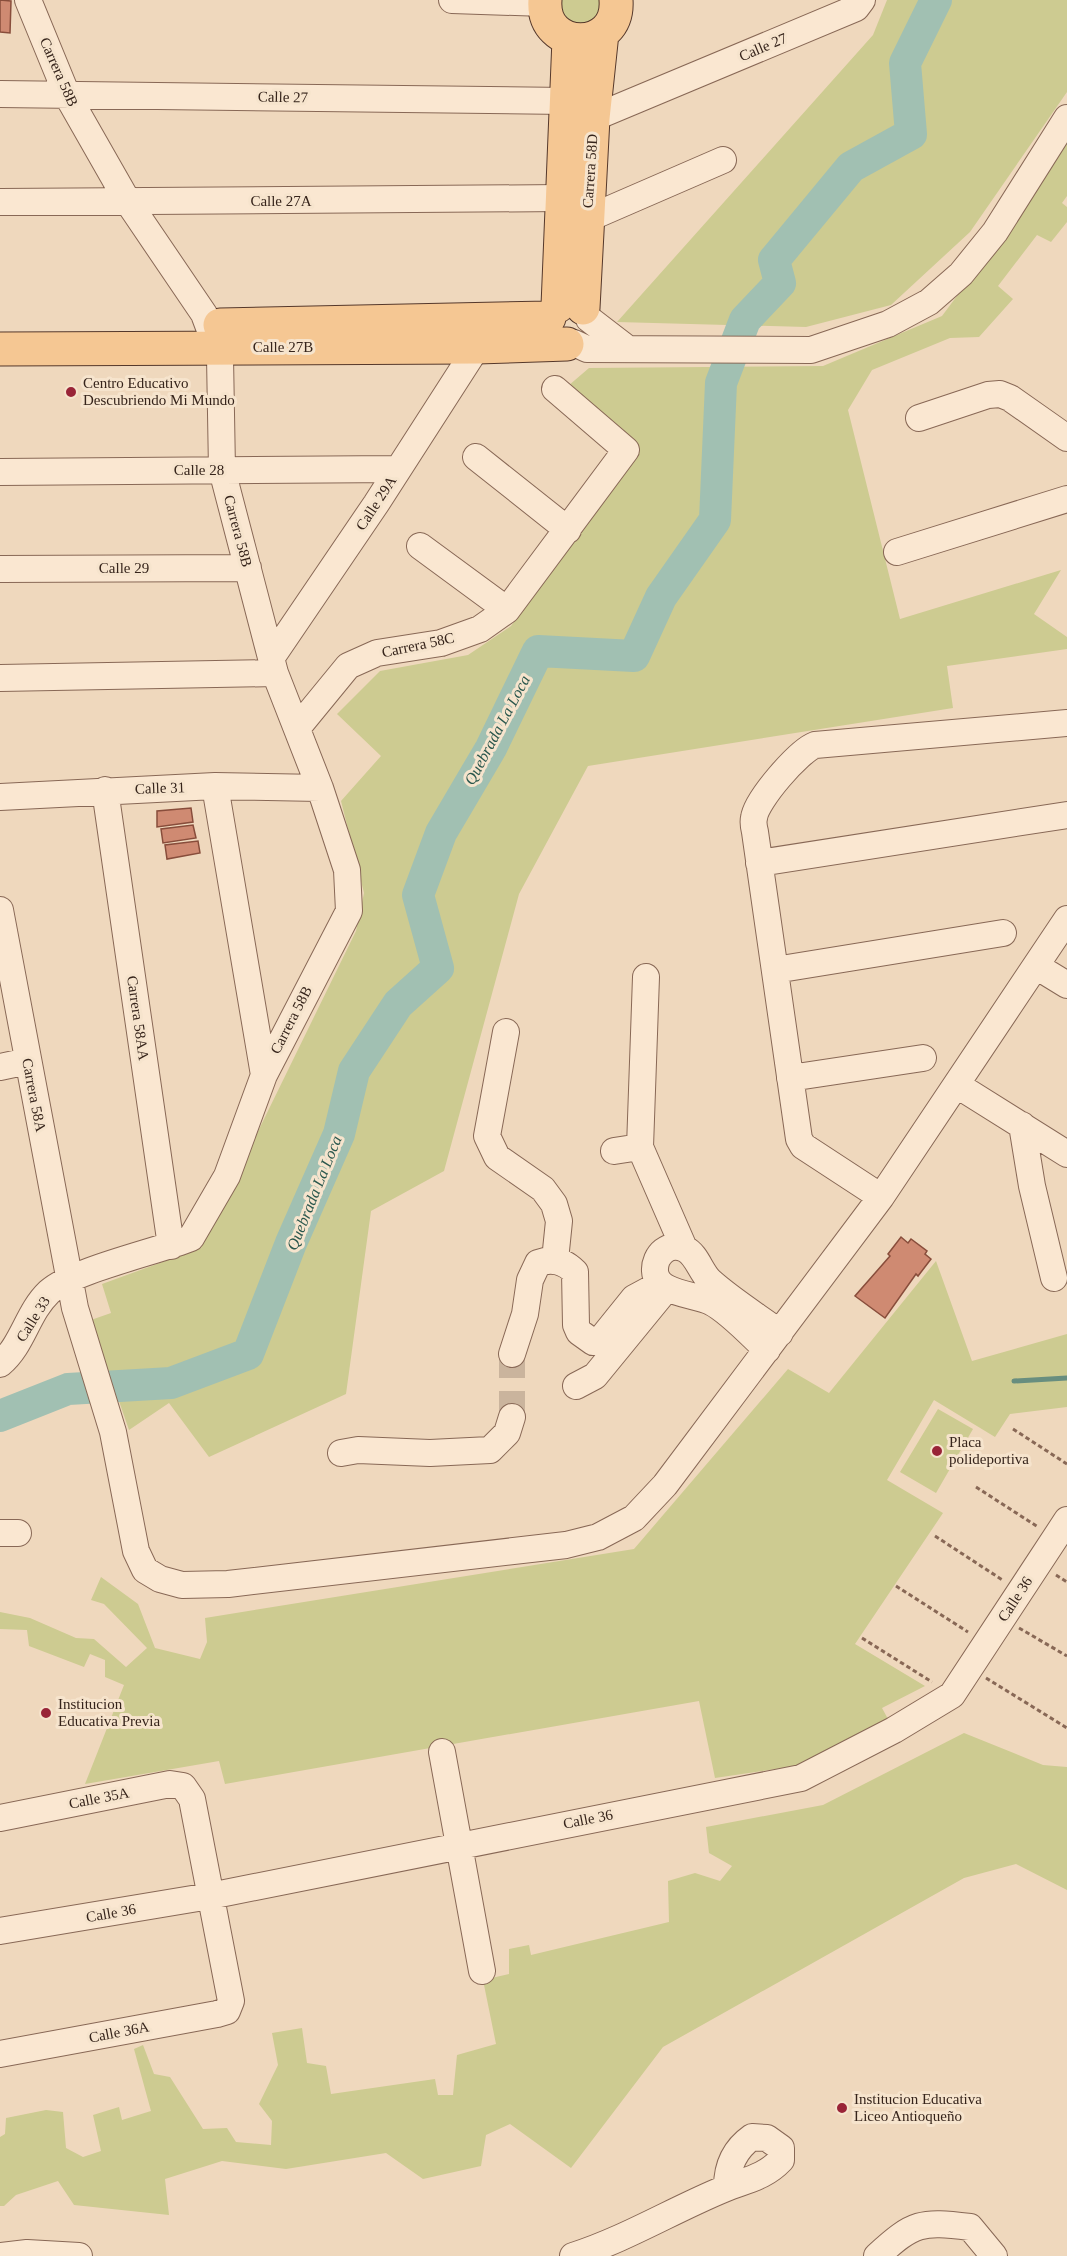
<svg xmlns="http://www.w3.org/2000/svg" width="1067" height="2256" font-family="Georgia,serif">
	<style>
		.green { fill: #cdcb91 }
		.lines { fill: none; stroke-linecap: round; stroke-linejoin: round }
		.stream { stroke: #688e7f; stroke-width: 5 }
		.river { stroke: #a1c0b2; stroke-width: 32 }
		.building { fill: #cf8a72; stroke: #884d3b; stroke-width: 1.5 }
		.minor-tunnel { stroke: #cab49d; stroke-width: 26; stroke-dasharray: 26 13; stroke-linecap: butt }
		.minor-casing { stroke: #886856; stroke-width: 28 }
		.major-casing { stroke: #55382b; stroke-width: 35 }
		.path { stroke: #886856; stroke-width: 3; stroke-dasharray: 4.5 3; stroke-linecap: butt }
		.minor { stroke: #fae7d1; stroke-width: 26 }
		.major { stroke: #f5c793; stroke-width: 33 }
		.poi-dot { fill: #992437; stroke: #f6e4cd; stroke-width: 2 }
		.labels { text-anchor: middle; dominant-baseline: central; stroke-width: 6; stroke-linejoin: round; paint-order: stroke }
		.street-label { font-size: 15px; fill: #36241b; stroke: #f6e4cd }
		.poi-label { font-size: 15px; fill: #36241b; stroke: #f6e4cd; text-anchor: start }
		.water-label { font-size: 16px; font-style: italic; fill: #2a574d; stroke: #f6e4cd }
	</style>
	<rect width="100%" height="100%" fill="#efd8bd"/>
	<path class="green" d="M555,0H607L601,23L569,29Z
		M887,0H1067V92L970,232L891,305L806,327L617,322L873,35Z
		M1067,142V196L1062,203L1067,207V222L1051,242L1037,235L998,286L1013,299L979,337L950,338L872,370L848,410L900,619L1061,570L1034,614L1067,637V649L947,666L953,708L588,766L519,894L444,1171L371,1211L346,1394L209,1457L169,1403L129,1430L91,1320L111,1313L102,1284L201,1248L356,931L364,893L341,801L381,756L337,714L380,671L468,655L511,626L639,451L568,386L589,368L823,366L942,316L1016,217Z
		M936,1261L972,1361L1067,1334V1407L1010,1414L995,1437L934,1400L887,1480L943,1513L855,1644L925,1686L882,1708L888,1719L797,1766L715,1778L699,1701L225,1784L219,1761L85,1784L124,1685L105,1677V1660L90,1654L84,1667L29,1646L27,1630L0,1629V1612L30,1618L76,1638L94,1639L126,1667L147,1648L104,1604L91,1600L101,1577L138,1604L155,1648L200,1659L207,1642L205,1618L634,1549L788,1369L829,1393Z
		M938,1409L973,1429L936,1493L900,1472Z
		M964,1733L1043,1765L1067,1767V1890L1016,1864L964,1878L663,2047L571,2168L510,2124L486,2135L481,2166L423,2179L386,2153L286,2169L222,2161L165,2179L169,2215L74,2205L58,2181L16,2195L4,2206H0V2137L5,2134L6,2118L46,2110L63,2112L66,2148L83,2157L101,2151L93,2115L119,2107L122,2120L151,2111L134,2049L143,2045L154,2074L170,2077L203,2129L227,2128L236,2142L271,2145L272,2121L259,2104L278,2065L272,2033L302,2028L307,2063L326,2066L331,2094L435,2079L438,2095H453L457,2055L496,2044L483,1980L509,1974V1949L529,1945L531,1955L669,1922L668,1881L695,1873L720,1881L732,1866L709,1853L706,1827L823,1805Z"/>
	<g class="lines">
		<path class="stream" d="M1014,1381L1067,1378"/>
		<path class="river" d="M0,1416L68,1389L171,1383L248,1354L291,1243L339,1134L354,1071L398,1004L438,968L418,895L441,833L491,748L538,651L634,656L661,597L715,520L721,383L745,320L780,283L774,260L851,167L911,134L905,63L936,0"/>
	</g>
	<path class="building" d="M0,0L11,1L10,33L0,32Z
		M191,808L193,822L157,827V811Z
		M193,825L196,838L163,843L161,829Z
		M198,841L200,853L167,859L165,845Z
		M901,1237L908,1243L911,1239L927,1251L925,1254L931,1259L918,1276L916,1274L885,1318L855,1296L890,1256L888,1254Z"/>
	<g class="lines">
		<path class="minor-tunnel" d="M512,1417V1354"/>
		<defs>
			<path id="minor" d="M452,0L544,3
				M0,94L566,101
				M593,118L856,8L862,0
				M0,202L561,198
				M587,219L723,160
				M589,319L628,349
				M574,343L587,349L811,350L888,324L929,302L961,274L995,232L1067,118
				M919,418L988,395L1000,394L1010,398L1067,438
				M476,457L568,530
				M0,472L398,469
				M420,546L507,610
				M897,552L1067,499
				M0,569L248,568
				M272,657L376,504L477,347
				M0,678L275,673
				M298,727L348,666L377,653L441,643L480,629L507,610L626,450L555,389
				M215,786L264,1075
				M105,790L171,1246
				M0,797L215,786L320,788
				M759,863L1067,815
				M0,910L75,1308L113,1432L136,1551L145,1570L160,1579L182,1585L228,1584L566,1545L598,1537L634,1518L665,1485L881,1197L1067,919
				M1036,966L1067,985
				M775,970L1003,933
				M646,977L640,1147L684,1248
				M506,1032L487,1136L497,1157L543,1189L554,1204L559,1221L555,1260
				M0,1067L28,1061
				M790,1078L923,1058
				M957,1085L1067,1154
				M1022,1125L1032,1186L1054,1278
				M614,1151L640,1147
				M881,1197L803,1146L799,1139L755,832C754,828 753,822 754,818C756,800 799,751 815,745L1067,723
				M767,1350C752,1336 729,1311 711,1302C695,1294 656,1294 655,1271C654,1255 669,1241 685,1249C697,1255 700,1271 710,1281C731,1300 757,1316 780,1333
				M512,1354L525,1314L530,1280L538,1263C552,1258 564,1261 575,1272L576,1325L579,1332L593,1342L601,1339L634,1298L660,1284
				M0,1364C23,1345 27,1313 49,1292C73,1270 156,1252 191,1238L227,1176L264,1075L349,911L347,870L320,788L275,673L222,470L220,357L204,314L128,202L67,95L28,0
				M576,1386L595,1376L667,1288
				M341,1453L358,1450L430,1453L490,1450L507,1433L512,1417
				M0,1533H18
				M442,1752L482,1971
				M0,1818L170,1784L183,1786L192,1799L231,2001L227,2011L217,2014L0,2054
				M0,1931L210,1896L801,1778L894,1730L952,1695L1067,1520
				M1,2256L27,2253L79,2256
				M573,2256C626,2239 673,2210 724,2189C745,2180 764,2178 781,2160V2148L767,2138L752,2137C735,2149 727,2166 727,2187
				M877,2256C914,2222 921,2221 970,2227L994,2256"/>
			<path id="major" d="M545,0C541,53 620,53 616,0
				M558,306L569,39
				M583,308L593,118L602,33
				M220,325L549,318
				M0,349L477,347L567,344"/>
		</defs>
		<use href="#minor" class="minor-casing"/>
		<use href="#major" class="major-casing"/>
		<path class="path" d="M1013,1429L1067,1464
			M976,1487L1038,1527
			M935,1536L1004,1581
			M1056,1575L1067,1582
			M896,1586L968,1632
			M1019,1628L1067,1656
			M862,1638L932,1682
			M986,1678L1067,1728"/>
		<use href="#minor" class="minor"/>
		<use href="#major" class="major"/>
	</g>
	<g class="poi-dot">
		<circle cx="71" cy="392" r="6"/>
		<circle cx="937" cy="1451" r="6"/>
		<circle cx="46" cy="1713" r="6"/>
		<circle cx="842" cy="2108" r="6"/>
	</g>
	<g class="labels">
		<g class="street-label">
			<text transform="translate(763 47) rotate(-23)">Calle 27</text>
			<text transform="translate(59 72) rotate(66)">Carrera 58B</text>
			<text transform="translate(283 97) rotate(1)">Calle 27</text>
			<text transform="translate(590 171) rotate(-86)">Carrera 58D</text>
			<text x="281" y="201">Calle 27A</text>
			<text x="283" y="347">Calle 27B</text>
			<text x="199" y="470">Calle 28</text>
			<text transform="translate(376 503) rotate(-57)">Calle 29A</text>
			<text transform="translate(238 531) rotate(75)">Carrera 58B</text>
			<text x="124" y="568">Calle 29</text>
			<text transform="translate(418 645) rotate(-12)">Carrera 58C</text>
			<text transform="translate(160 788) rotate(-2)">Calle 31</text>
			<text transform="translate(138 1018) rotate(82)">Carrera 58AA</text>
			<text transform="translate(291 1020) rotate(-63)">Carrera 58B</text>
			<text transform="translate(34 1095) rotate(79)">Carrera 58A</text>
			<text transform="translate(33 1319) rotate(-58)">Calle 33</text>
			<text transform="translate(1015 1599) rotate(-57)">Calle 36</text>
			<text transform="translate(99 1798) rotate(-11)">Calle 35A</text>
			<text transform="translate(588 1819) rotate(-11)">Calle 36</text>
			<text transform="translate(111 1913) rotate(-10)">Calle 36</text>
			<text transform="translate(119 2032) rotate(-11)">Calle 36A</text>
		</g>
		<g class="poi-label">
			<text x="83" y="383">Centro Educativo<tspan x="83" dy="17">Descubriendo Mi Mundo</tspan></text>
			<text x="949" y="1442">Placa<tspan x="949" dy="17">polideportiva</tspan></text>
			<text x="58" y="1704">Institucion<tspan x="58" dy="17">Educativa Previa</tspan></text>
			<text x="854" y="2099">Institucion Educativa<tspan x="854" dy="17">Liceo Antioqueño</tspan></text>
		</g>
		<g class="water-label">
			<text transform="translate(497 730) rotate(-62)">Quebrada La Loca</text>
			<text transform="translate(314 1193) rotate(-68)">Quebrada La Loca</text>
		</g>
	</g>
</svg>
